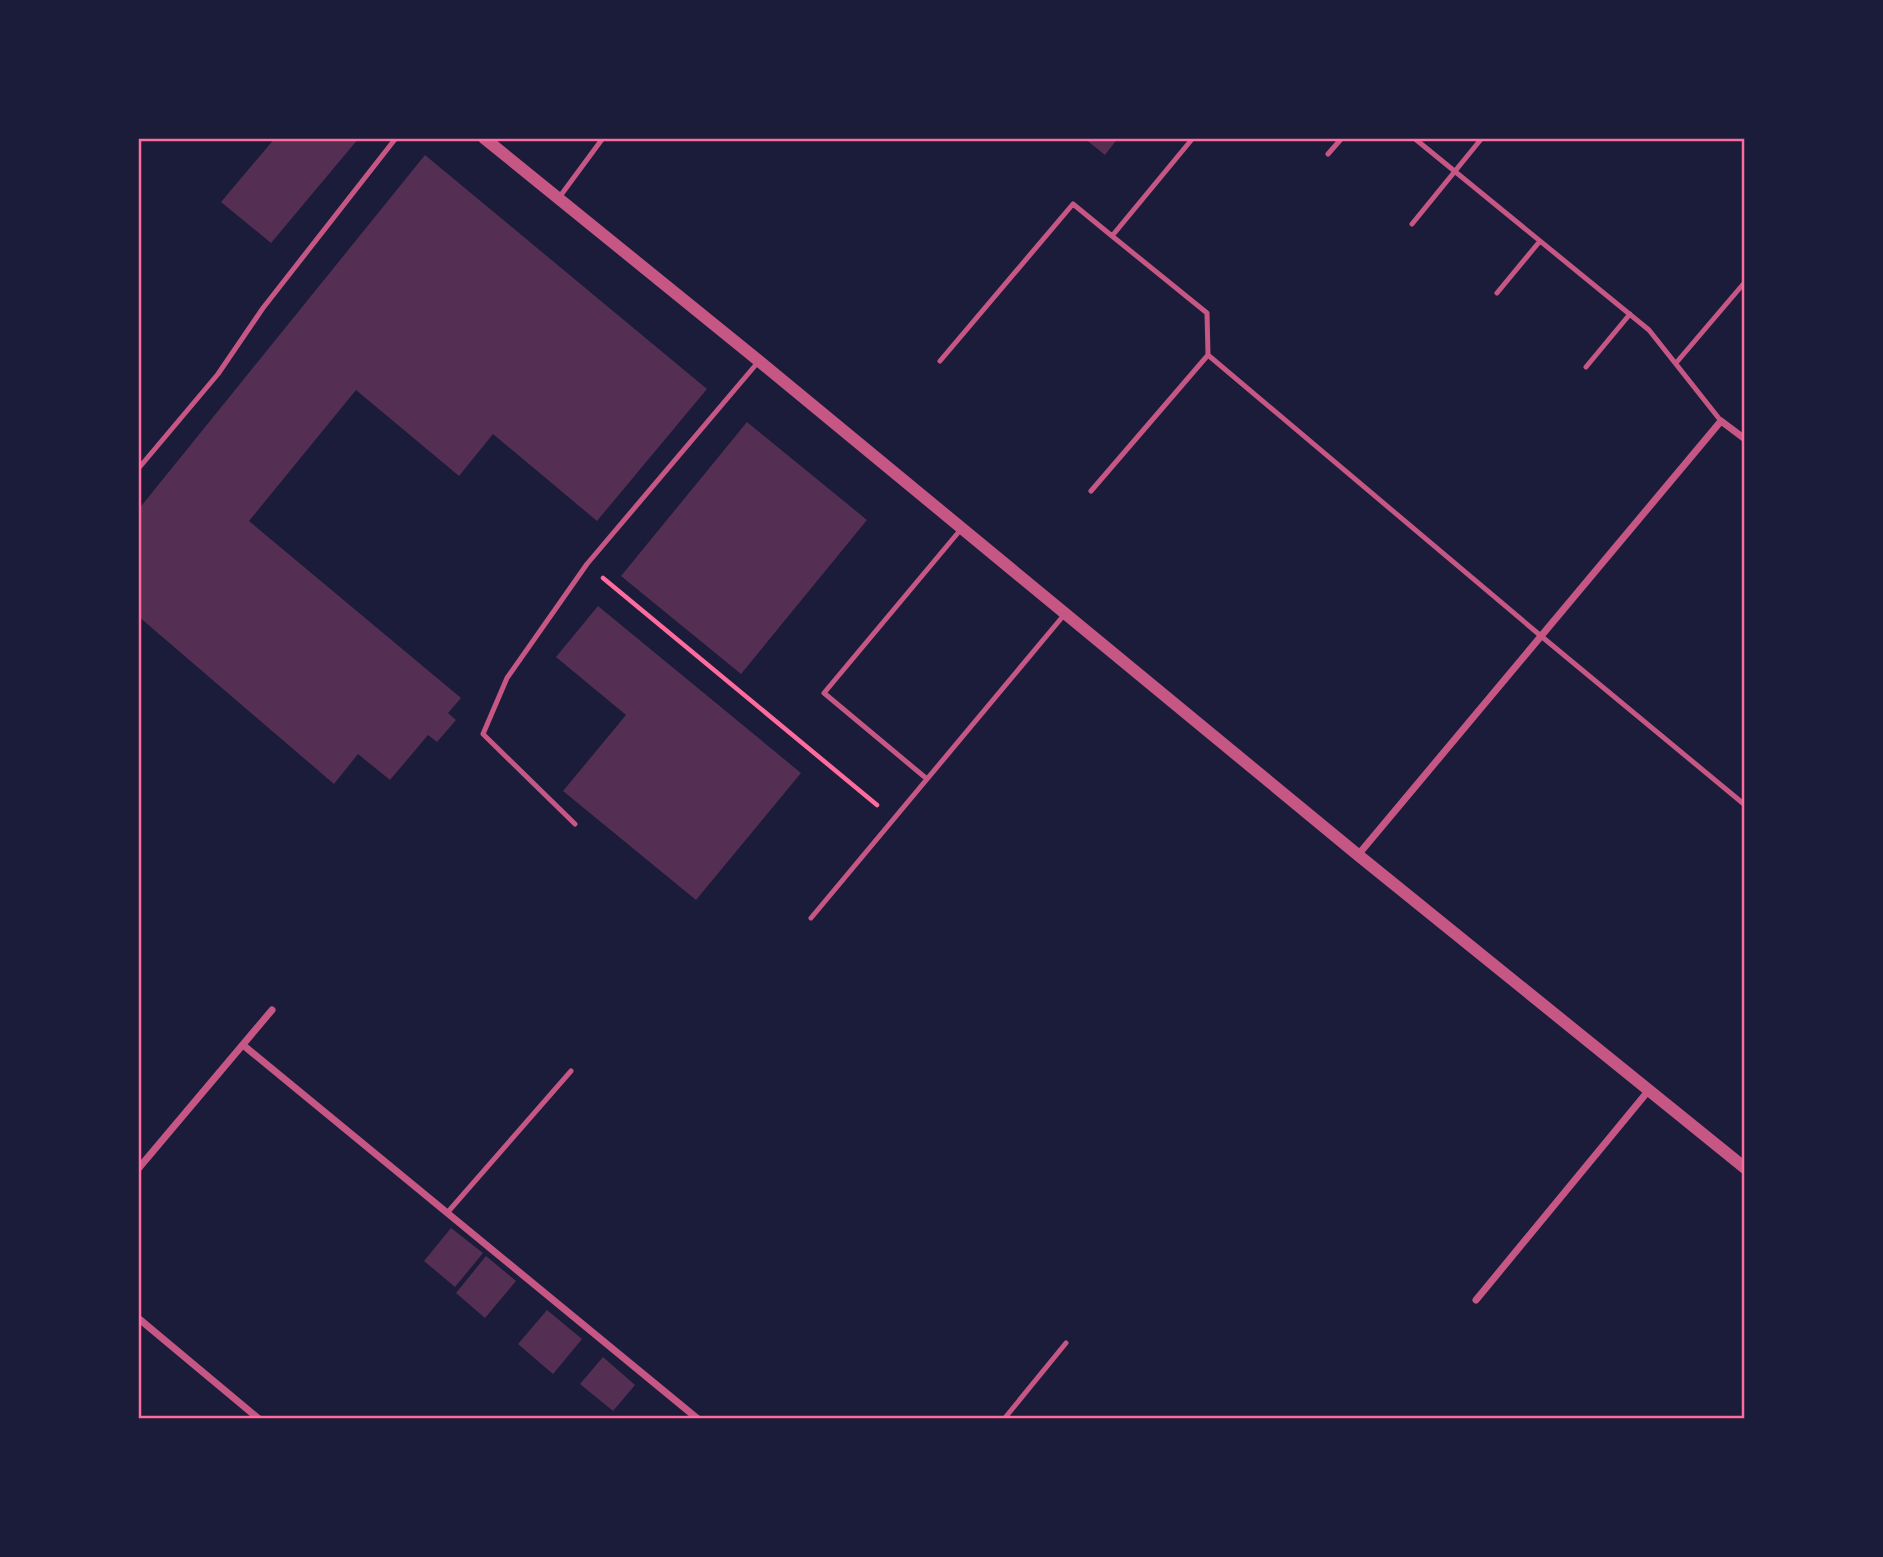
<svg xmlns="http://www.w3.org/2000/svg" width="1883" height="1557" font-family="'Titillium Web',sans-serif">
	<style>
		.building { fill: #542f53 }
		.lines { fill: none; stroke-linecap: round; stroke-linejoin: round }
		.path { stroke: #ff6b9d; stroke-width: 4.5 }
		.service { stroke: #c65784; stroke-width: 5 }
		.minor { stroke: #c65784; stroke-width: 7 }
		.tertiary { stroke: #c65784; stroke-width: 12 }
		.neatline { fill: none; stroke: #ff6b9d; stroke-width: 2.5 }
	</style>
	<rect width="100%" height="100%" fill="#1b1b3a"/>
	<path class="building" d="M275,138H359L271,243L221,202Z
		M1084,138H1118L1105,155Z
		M425,155L707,389L597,521L493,434L459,476L356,390L249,521L461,698L448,713L456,720L437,742L428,735L390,780L358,754L334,784L138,616V510Z
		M747,422L867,520L741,674L621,576Z
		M598,606L801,773L696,900L563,791L626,715L556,657Z
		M451,1228L483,1253L455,1287L424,1261Z
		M486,1256L516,1281L485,1318L456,1293Z
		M547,1310L582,1339L553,1374L518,1344Z
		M603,1357L635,1385L613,1411L580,1384Z"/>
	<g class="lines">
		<path class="path" d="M603,578L877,805"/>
		<path class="service" d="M1414,138L1649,330L1721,421
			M1328,154L1342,138
			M558,199L603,138
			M1412,224L1482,138
			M1112,236L1207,313L1208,355
			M1497,293L1540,241
			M940,361L1073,204L1112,236L1193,138
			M1676,363L1745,282
			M1586,367L1630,314
			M138,469L218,374L263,308L396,138
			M1091,491L1208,355L1541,636L1745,805
			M927,779L824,693L962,528
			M575,824L483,734L507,678L587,564L759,361
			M811,918L1064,615
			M447,1213L571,1071
			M1004,1419L1066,1343"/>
		<path class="minor" d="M1358,855L1721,421L1745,439
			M243,1045L698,1419
			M138,1169L272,1010
			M1476,1300L1649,1090
			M138,1318L259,1419"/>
		<path class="tertiary" d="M484,138L759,361L1358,855L1745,1168"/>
	</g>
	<rect width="1883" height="1557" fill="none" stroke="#1b1b3a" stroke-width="280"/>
	<rect x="140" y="140" width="1603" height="1277" class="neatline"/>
</svg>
